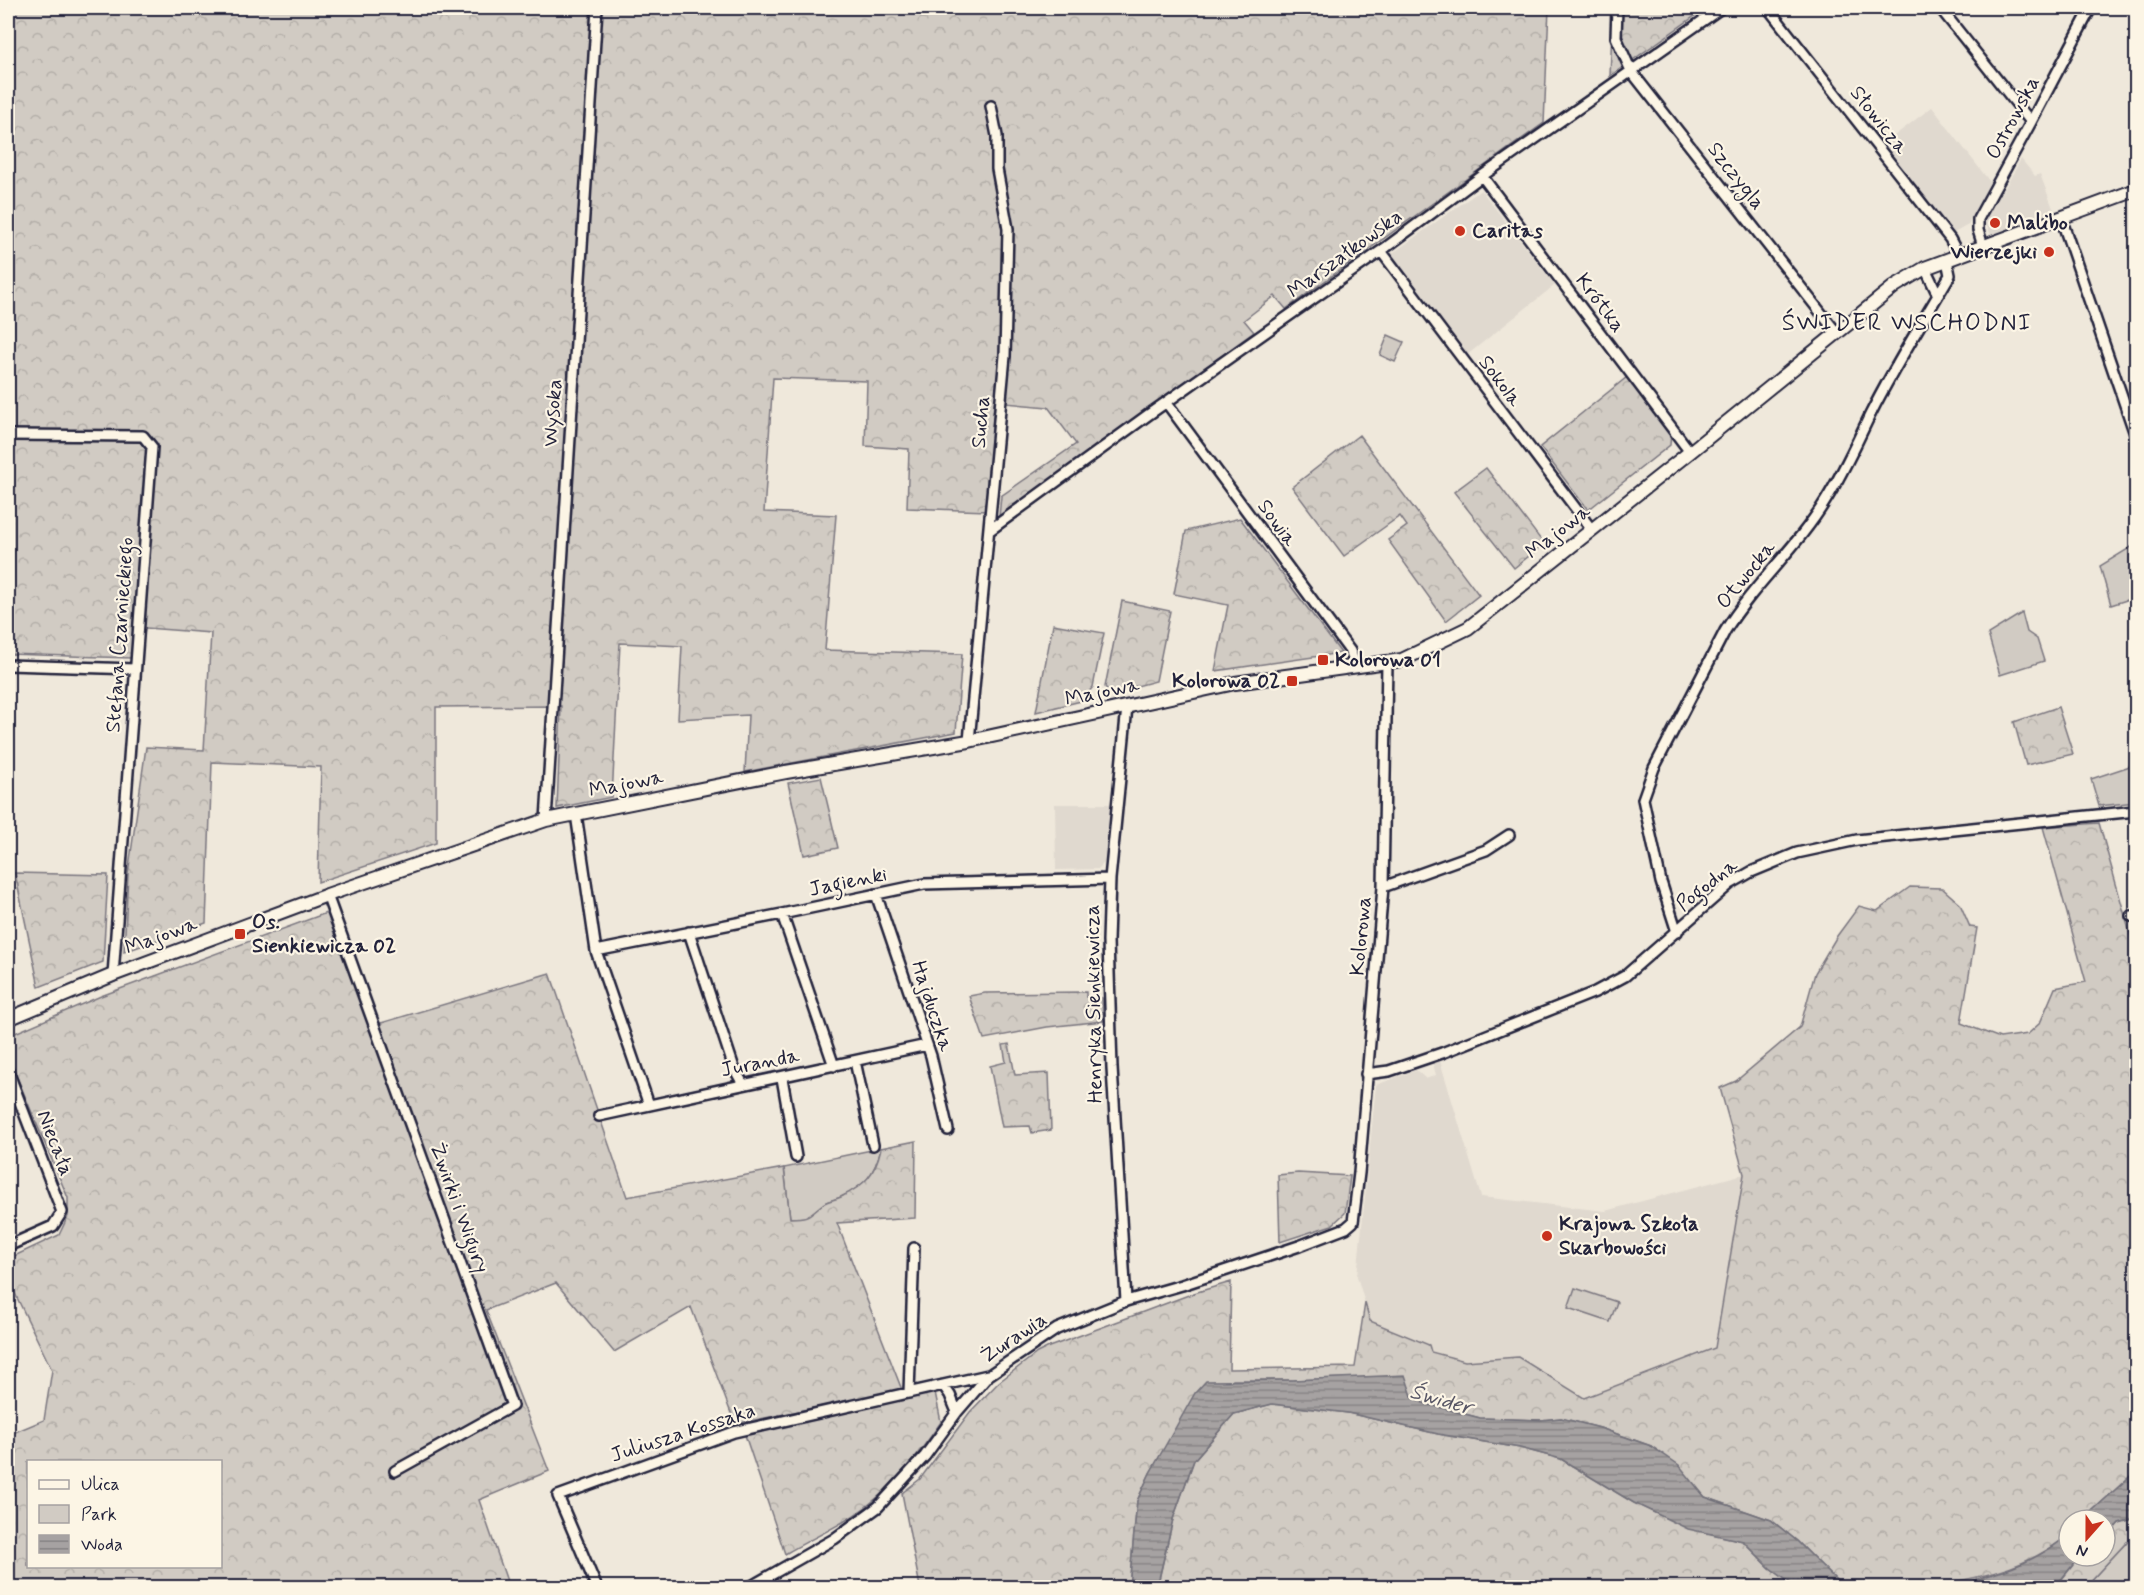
<svg xmlns="http://www.w3.org/2000/svg" width="2144" height="1595" font-family="Mynerve,sans-serif">
	<style>
		.built { fill: #e0d9cf }
		.green { fill: #d1cbc3; stroke: #7a767f; stroke-width: 1.5 }
		.forest { fill: url(#forest-crowns); stroke: #7a767f; stroke-width: 1.5; fill-rule: evenodd }
		.water { fill: url(#water-rules); stroke: #716f79; stroke-width: 1.5 }
		.lines { fill: none; stroke-linecap: round; stroke-linejoin: round }
		.minor-casing { stroke: #22223b; stroke-width: 14 }
		.tertiary-casing { stroke: #22223b; stroke-width: 16 }
		.minor { stroke: #fcf5e5; stroke-width: 9 }
		.tertiary { stroke: #fcf5e5; stroke-width: 12 }
		.poi-dot { fill: #c8321e; stroke: #fcf5e5; stroke-width: 2 }
		.labels { text-anchor: middle; dominant-baseline: central; stroke-width: 4.5; stroke-linejoin: round; paint-order: stroke }
		.street-label { font-size: 21px; fill: #22223b; stroke: #fcf5e5 }
		.poi-label { font-size: 21px; font-weight: bold; fill: #22223b; stroke: #fcf5e5; text-anchor: start }
		.water-label { font-size: 22px; font-style: italic; fill: #575564; stroke: #fcf5e5 }
		.quarter-label { font-size: 24px; letter-spacing: 1.5px; fill: #22223b; stroke: #fcf5e5 }
	</style>
	<defs>
		<pattern id="forest-crowns" width="20" height="18" patternUnits="userSpaceOnUse" patternTransform="scale(1.5)"><rect width="20" height="18" fill="#d1cbc3"/><path d="M2 6a3 3 0 1 1 6 0M12 15a3 3 0 1 1 6 0" fill="none" stroke="#b3aea8"/></pattern>
		<pattern id="water-rules" width="6" height="5" patternUnits="userSpaceOnUse" patternTransform="scale(1.5)"><rect width="6" height="5" fill="#a6a2a2"/><path d="M0 2.5h6" fill="none" stroke="#878485"/></pattern>
	</defs>
	<rect width="100%" height="100%" fill="#efe8db"/>
	<filter id="ink" filterUnits="userSpaceOnUse"><feTurbulence type="fractalNoise" baseFrequency=".0167" numOctaves="2"/><feDisplacementMap in="SourceGraphic" scale="12" xChannelSelector="R" yChannelSelector="G"/><feConvolveMatrix kernelMatrix="1 2 1 2 8 2 1 2 1" color-interpolation-filters="sRGB"/></filter>
	<g filter="url(#ink)">
		<path class="built" d="M1932,107L1990,182L1968,225L1954,233L1949,232L1881,146Z
			M2021,159L2035,176L2040,174L2054,211L1991,235L1986,224V215L2006,186Z
			M1481,190L1555,285L1467,355L1390,255Z
			M1055,804H1112L1106,861L1098,869L1056,870Z
			M1440,1061L1481,1197L1605,1211L1744,1174L1715,1348L1584,1398L1518,1357L1465,1361L1431,1351L1428,1344L1370,1321L1357,1276L1376,1085L1416,1070L1426,1079L1436,1075L1433,1064Z"/>
		<path class="green" d="M1388,335L1404,342L1395,362L1380,355Z
			M2136,544V597L2111,605L2100,566Z
			M2022,613L2027,632L2037,639L2044,661L2000,675L1988,634Z
			M2130,766L2136,787V802L2099,806L2091,779Z
			M881,1148C875,1175 865,1185 841,1197C835,1200 828,1200 823,1204C808,1216 811,1218 790,1218L784,1168Z
			M1575,1288L1617,1302L1610,1322L1568,1308Z
			M2136,1532V1587H2085Z"/>
		<path class="forest" d="M8,8H1549L1544,123L1286,309L1275,296L1244,320L1254,332L999,517L1001,496L1076,444L1048,407L994,402L987,511L907,508L909,449L865,446L867,381L773,378L764,512L836,515L825,650L962,654L956,732L745,772L748,715L678,719L682,646L620,643L612,797L557,808L561,706L436,707V843L318,882L321,767L212,762L206,923L124,952L128,874L146,747L204,750L211,633L133,627L131,658L8,654Z
			M1613,8H1706L1610,76Z
			M1627,377L1671,432L1670,445L1588,510L1540,447Z
			M1359,435L1479,595L1446,621L1388,540L1407,526L1400,516L1344,556L1292,487Z
			M1486,468L1544,544L1514,568L1454,492Z
			M1240,518L1341,653L1215,671L1228,605L1174,594L1186,531Z
			M1122,601L1170,611L1156,681L1111,693L1105,687Z
			M1053,624L1104,633L1093,687L1081,701L1036,712Z
			M2058,707L2073,754L2026,765L2014,722Z
			M821,777L838,848L804,855L788,783Z
			M2099,823L2136,955V1471L2082,1520H2069V1534C2029,1569 1973,1580 1922,1587C1898,1591 1871,1587 1847,1587L1838,1582L1797,1541L1771,1520L1705,1497L1651,1446L1600,1428L1561,1418L1541,1420L1480,1418L1423,1403L1412,1396L1404,1376L1293,1380H1233L1169,1441L1150,1473L1137,1501L1129,1587H920L902,1493L920,1479L970,1412L999,1382L1037,1353L1049,1347L1194,1293L1231,1282L1229,1369L1355,1367L1365,1303L1370,1321L1429,1345L1431,1352L1465,1361L1518,1357L1584,1398L1715,1348L1744,1174L1720,1088L1736,1081L1800,1027L1815,973L1837,936L1859,906L1877,911L1910,887L1942,888L1960,904L1970,927L1977,928L1961,1023L2000,1038L2028,1034L2040,1023L2055,988L2086,982L2043,827Z
			M15,873L108,875L103,962L39,987Z
			M329,912L371,1026L550,973L627,1197L784,1168L790,1218C811,1218 808,1215 823,1204C828,1200 835,1200 841,1197C865,1185 875,1175 881,1148L916,1141L915,1218L837,1223L902,1390L735,1424L691,1307L614,1352L556,1283L486,1310L549,1471L479,1500L509,1587H8V1435L44,1420L52,1370L8,1279V1259L59,1235L68,1216V1198L8,1056V1036L101,996ZM28,1462H220V1566H28Z
			M1086,992V997L1102,998L1103,1021L1047,1027L984,1039L969,996L985,993Z
			M1009,1044L1015,1075L1049,1073L1051,1130L1032,1133L1030,1126L1002,1127L990,1066L1006,1062L1003,1045Z
			M1298,1173L1350,1176L1345,1213L1332,1225L1280,1242L1278,1175Z
			M935,1392L941,1422C917,1457 889,1493 853,1516C831,1530 807,1541 785,1554L745,1435Z
			M1272,1404L1348,1413L1438,1434L1520,1448L1561,1459L1634,1503L1688,1528L1743,1541L1770,1568L1796,1587L1157,1588L1173,1519L1194,1460L1234,1414Z
			M2136,1518V1532L2085,1587L2055,1588L2080,1556H2105V1539L2119,1523Z"/>
		<path class="water" d="M1405,1375L1412,1396L1423,1403L1480,1418L1541,1420L1561,1418L1600,1428L1651,1446L1679,1465L1705,1497L1771,1520L1797,1541L1838,1582L1847,1587H1796L1770,1568L1743,1541L1688,1529L1634,1503L1561,1459L1520,1448L1438,1434L1348,1413L1272,1404L1234,1414L1194,1460L1173,1519L1157,1587H1129L1137,1501L1150,1473L1195,1393L1206,1381L1293,1380Z
			M2136,1471V1518L2119,1523L2105,1539V1520H2082Z
			M2069,1534V1556H2080L2055,1587H1957C1970,1581 1980,1578 1993,1574C2019,1567 2049,1552 2069,1534Z"/>
		<g class="lines">
			<defs>
				<path id="minor" d="M1617,8L1616,37L1631,71L1836,332
					M1768,8L1950,239L1959,256
					M1940,8L2031,122
					M1482,176L1690,452
					M2061,218L2136,437
					M1983,246L1978,230V219L2031,122L2091,8
					M1381,251L1592,530
					M1925,268L1938,295
					M1166,402L1350,651L1356,666
					M8,435L143,436L152,447L113,975
					M990,530L1148,415L1381,251L1482,176L1721,8
					M8,665L135,669
					M969,741L1005,356L1008,229L997,169V136L991,106
					M576,814L596,951L649,1105
					M546,820L597,8
					M1383,887L1486,850L1509,835
					M876,894L931,1056L948,1130
					M327,895L512,1406L395,1471
					M782,914L834,1066
					M2131,916L2136,917
					M689,932L734,1068L743,1084
					M1677,932L1661,882L1643,799L1654,768L1725,631C1754,584 1797,548 1826,500C1843,473 1856,444 1870,415C1894,367 1923,321 1950,275L1947,260
					M596,951L782,914L924,884L1110,879
					M855,1061L873,1145
					M8,1071L62,1212L53,1226L8,1246
					M1366,1074L1389,1071L1442,1053L1595,992L1625,976L1730,884L1751,872L1797,853L1857,840L2136,811
					M782,1078L796,1157
					M599,1116L927,1045
					M1126,1301L1112,1068L1108,941L1110,879L1127,707
					M943,1385L950,1395L957,1412
					M909,1393L914,1248
					M597,1588L558,1496L734,1432L988,1375
					M748,1588L834,1539L878,1507L925,1456L957,1412L989,1375L1057,1329L1126,1301L1182,1285L1299,1246L1346,1228L1353,1222L1359,1173L1383,887L1387,663"/>
				<path id="tertiary" d="M8,1019L113,975L327,895L546,820L786,772L969,741L1235,683L1402,660L1468,628L1690,452L1895,286L1925,268L2136,190"/>
			</defs>
			<use href="#minor" class="minor-casing"/>
			<use href="#tertiary" class="tertiary-casing"/>
			<use href="#minor" class="minor"/>
			<use href="#tertiary" class="tertiary"/>
		</g>
	</g>
	<g class="poi-dot">
		<circle cx="1995" cy="223" r="6"/>
		<circle cx="1460" cy="231" r="6"/>
		<circle cx="2049" cy="252" r="6"/>
		<rect x="1317" y="654" width="12" height="12" rx="3"/>
		<rect x="1286" y="675" width="12" height="12" rx="3"/>
		<rect x="234" y="928" width="12" height="12" rx="3"/>
		<circle cx="1547" cy="1236" r="6"/>
	</g>
	<g class="labels">
		<g class="street-label">
			<text transform="translate(2013 118) rotate(-62)">Ostrowska</text>
			<text transform="translate(1879 120) rotate(52)">Słowicza</text>
			<text transform="translate(1736 176) rotate(52)">Szczygla</text>
			<text transform="translate(1345 254) rotate(-36)">Marszałkowska</text>
			<text transform="translate(1600 303) rotate(53)">Krótka</text>
			<text transform="translate(1500 381) rotate(53)">Sokola</text>
			<text transform="translate(553 413) rotate(-86)">Wysoka</text>
			<text transform="translate(981 422) rotate(-85)">Sucha</text>
			<text transform="translate(1277 523) rotate(54)">Sowia</text>
			<text transform="translate(1558 532) rotate(-38)">Majowa</text>
			<text transform="translate(1746 575) rotate(-51)">Otwocka</text>
			<text transform="translate(120 635) rotate(-86)">Stefana Czarnieckiego</text>
			<text transform="translate(1102 692) rotate(-12)">Majowa</text>
			<text transform="translate(626 784) rotate(-11)">Majowa</text>
			<text transform="translate(848 882) rotate(-12)">Jagienki</text>
			<text transform="translate(1707 885) rotate(-38)">Pogodna</text>
			<text transform="translate(161 936) rotate(-20)">Majowa</text>
			<text transform="translate(1361 936) rotate(-85)">Kolorowa</text>
			<text transform="translate(1094 1004) rotate(-91)">Henryka Sienkiewicza</text>
			<text transform="translate(932 1006) rotate(72)">Hajduczka</text>
			<text transform="translate(760 1063) rotate(-11)">Juranda</text>
			<text transform="translate(55 1143) rotate(69)">Niecała</text>
			<text transform="translate(459 1208) rotate(70)">Żwirki i Wigury</text>
			<text transform="translate(1014 1338) rotate(-34)">Żurawia</text>
			<text transform="translate(683 1433) rotate(-18)">Juliusza Kossaka</text>
		</g>
		<g class="poi-label">
			<text x="2007" y="223">Malibo</text>
			<text x="1472" y="231">Caritas</text>
			<text x="2037" y="252" text-anchor="end">Wierzejki</text>
			<text x="1335" y="660">Kolorowa 01</text>
			<text x="1280" y="681" text-anchor="end">Kolorowa 02</text>
			<text x="252" y="922">Os.<tspan x="252" dy="24">Sienkiewicza 02</tspan></text>
			<text x="1559" y="1224">Krajowa Szkoła<tspan x="1559" dy="24">Skarbowości</tspan></text>
		</g>
		<g class="water-label">
			<text transform="translate(1441 1400) rotate(16)">Świder</text>
		</g>
		<g class="quarter-label">
			<text x="1907" y="323">ŚWIDER WSCHODNI</text>
		</g>
	</g>
	<rect width="2144" height="1595" fill="none" stroke="#fcf5e5" stroke-width="30"/>
	<rect x="15" y="15" width="2114" height="1565" fill="none" stroke="#22223b" stroke-width="2" filter="url(#ink)"/>
	<rect x="27" y="1460" width="195" height="108" fill="#fcf5e5" stroke="#a5a1a1" stroke-width="1.5"/>
	<rect x="39" y="1480" width="30" height="9" fill="#fcf5e5" stroke="#a5a1a1" stroke-width="1.5"/>
	<text x="81" y="1490" font-size="18" fill="#22223b">Ulica</text>
	<rect x="39" y="1505" width="30" height="18" fill="#d1cbc3" stroke="#a5a1a1" stroke-width="1.5"/>
	<text x="81" y="1520" font-size="18" fill="#22223b">Park</text>
	<rect x="39" y="1535" width="30" height="18" fill="url(#water-rules)" stroke="#a5a1a1" stroke-width="1.5"/>
	<text x="81" y="1550" font-size="18" fill="#22223b">Woda</text>
	<g transform="translate(2087 1538) rotate(201)"><circle r="28" fill="#fcf5e5" stroke="#a5a1a1" stroke-width="1.5"/>
	<path d="M0-4.5L10 22L0 15L-10 22Z" fill="#c8321e"/>
	<text y="-9" font-size="16" font-weight="bold" text-anchor="middle" fill="#22223b">N</text>
	</g>
</svg>
